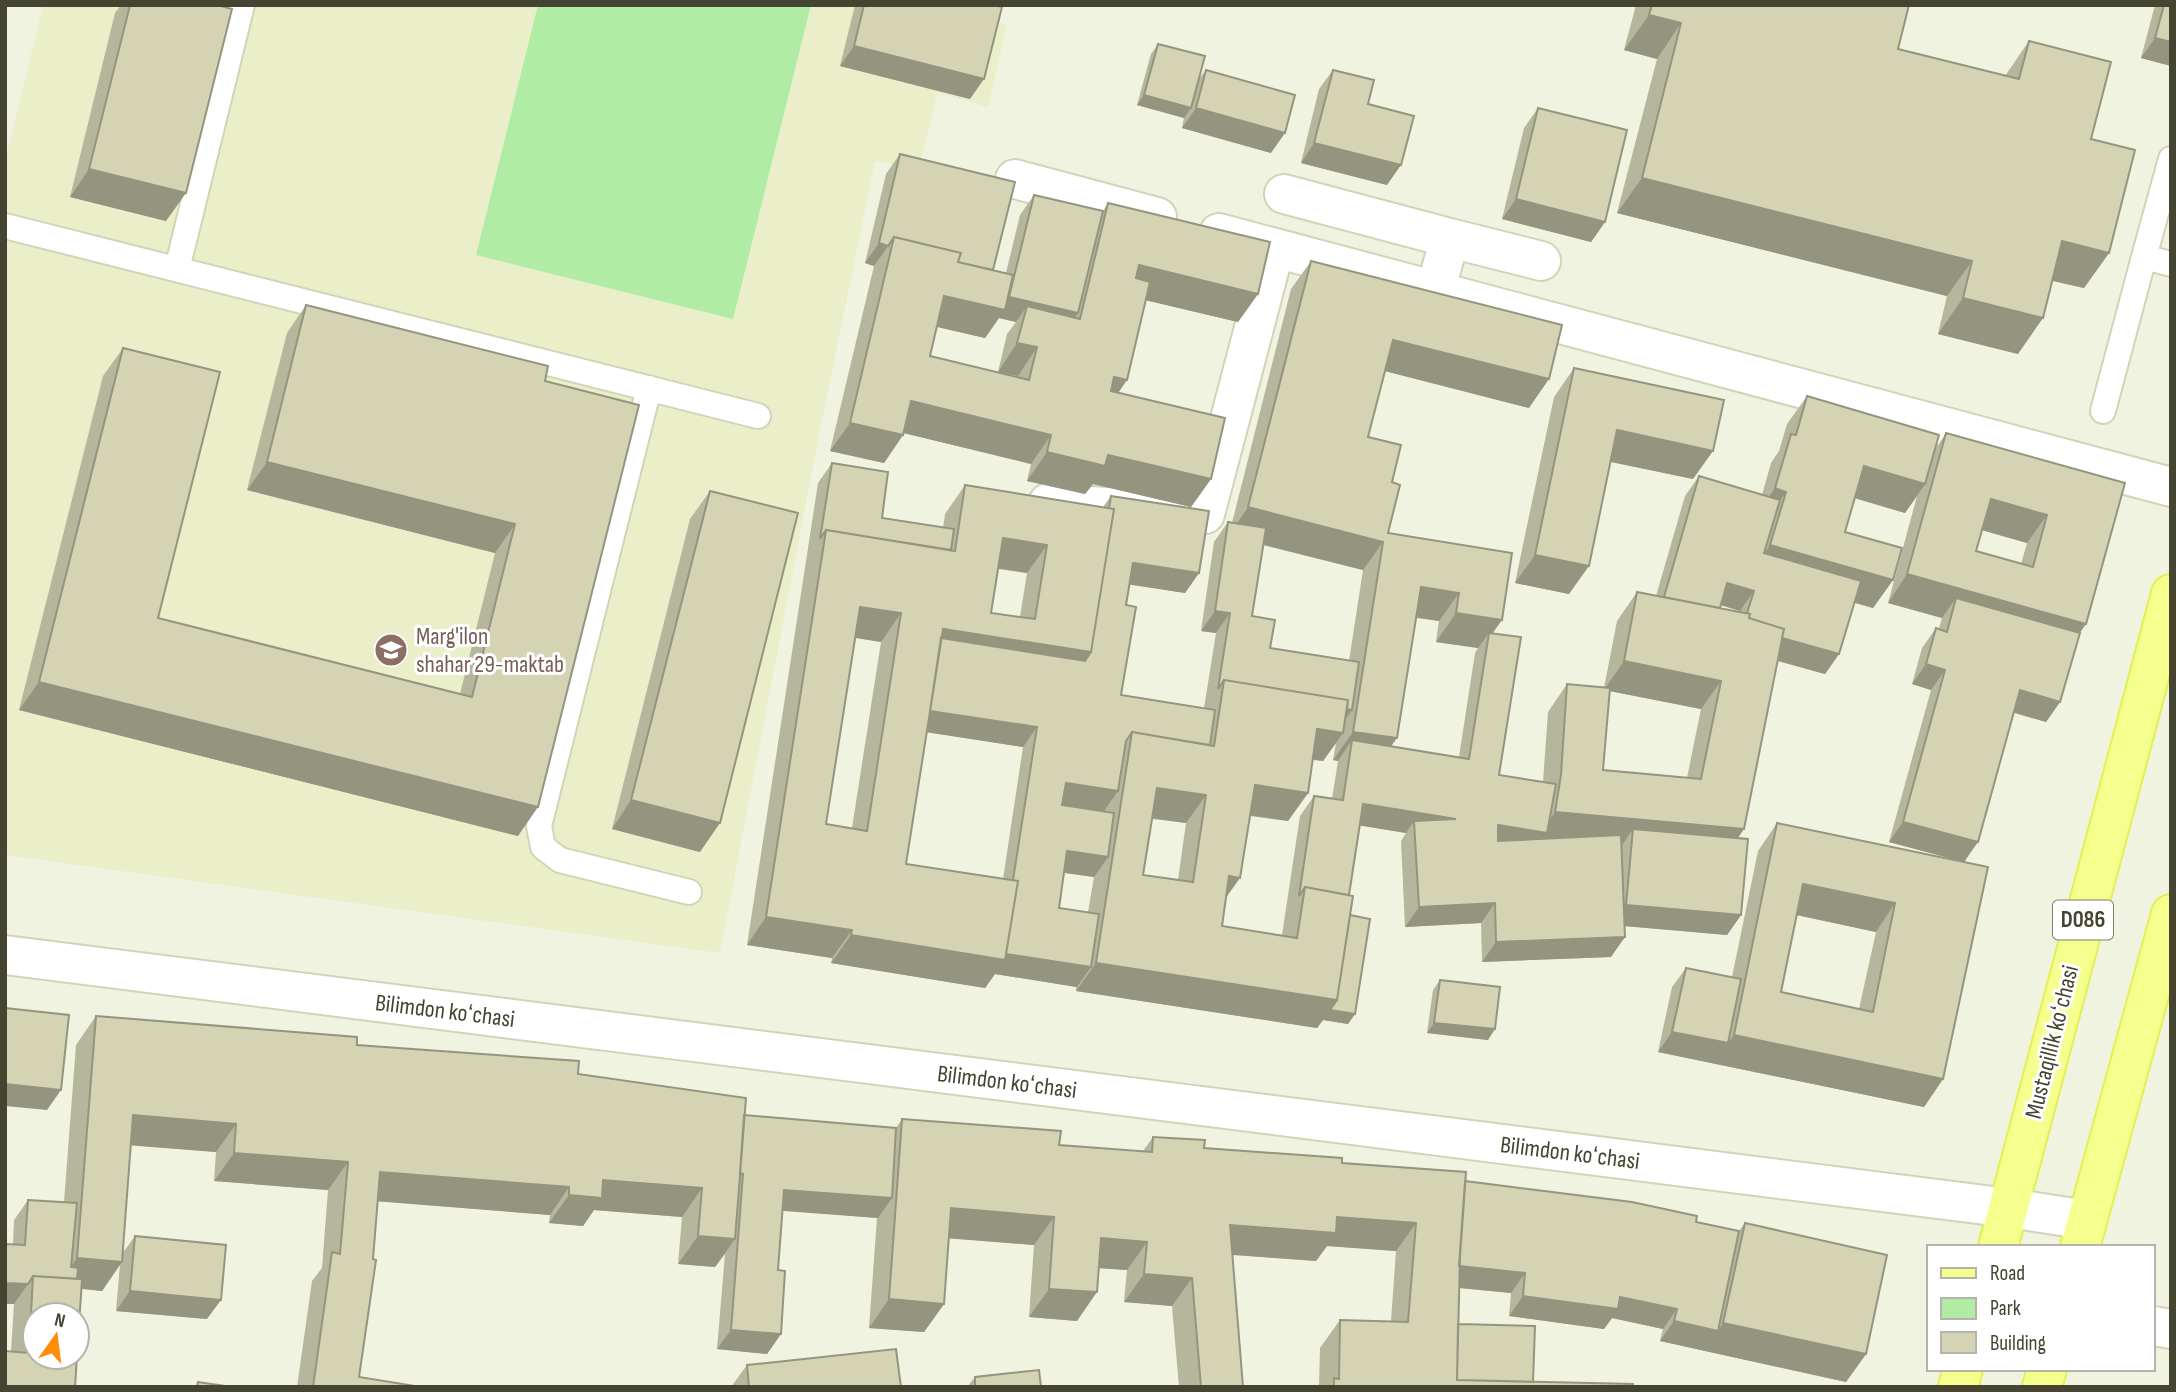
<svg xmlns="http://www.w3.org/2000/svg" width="2176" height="1392" font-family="'Sofia Sans Condensed',sans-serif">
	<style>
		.education { fill: #eaeec9 }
		.green { fill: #b1eca4 }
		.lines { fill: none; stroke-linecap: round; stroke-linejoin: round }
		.service-casing { stroke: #d2d4b7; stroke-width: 28 }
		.minor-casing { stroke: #d2d4b7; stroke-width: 42 }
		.primary-casing { stroke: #e3ef52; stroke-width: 42 }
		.service { stroke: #fff; stroke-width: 24 }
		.minor { stroke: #fff; stroke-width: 38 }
		.primary { stroke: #f4ff8d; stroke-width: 38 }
		.wall { fill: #b6b69c; fill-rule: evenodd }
		.shaded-wall { fill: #94947f }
		.building { fill: #d4d4b5; stroke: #94947f; stroke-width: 2; fill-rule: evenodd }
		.labels { text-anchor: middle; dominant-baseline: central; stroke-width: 6; stroke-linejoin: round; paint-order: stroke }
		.shield { fill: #fff; stroke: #7c7c6f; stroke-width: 2 }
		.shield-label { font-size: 23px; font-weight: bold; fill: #444431 }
		.education-label { font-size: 24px; fill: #785e54; stroke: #fff; text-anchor: start }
		.street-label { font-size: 24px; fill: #444431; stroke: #fff }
	</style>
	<rect width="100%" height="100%" fill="#f1f3e1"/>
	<path class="education" d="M43,5H1000L996,23L1007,25L988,107L937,93L919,169L875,161L817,445L720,953L5,855V162Z"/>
	<path class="green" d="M538,5H811L733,319L476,255Z"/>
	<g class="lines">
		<defs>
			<path id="service" d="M2171,159L2144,257L2171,264
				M5,226L758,416
				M177,269L242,5
				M649,388L539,826L543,847L560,860L689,892
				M2103,411L2144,257"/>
			<path id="minor" d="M1015,179L1157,217
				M1284,194L1450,238L1435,291
				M1219,233L2171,487
				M1450,238L1541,261
				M1048,503L1205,514L1275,248
				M5,955L2009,1208L2087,1220
				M2153,1326L2171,1329"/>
			<path id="primary" d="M1998,1247L2171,594
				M2080,1247L2171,914
				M1958,1387L1963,1369
				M2042,1387L2047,1369"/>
		</defs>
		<use href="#service" class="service-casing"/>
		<use href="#minor" class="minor-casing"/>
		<use href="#primary" class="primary-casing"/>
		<use href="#service" class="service"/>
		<use href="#minor" class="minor"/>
		<use href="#primary" class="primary"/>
	</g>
	<path class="wall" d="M121,5H217L166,221L70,197L115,13Z
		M855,5H994L970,99L840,66Z
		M1636,5H1909L1898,49L2005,76L2029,41L2091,139L2109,253L2084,288L2052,281L2018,354L1938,334L1947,296L1617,213L1657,59L1624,50Z
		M2155,5H2171V66L2141,58Z
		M1158,44L1199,79L1206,70L1271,153L1182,128L1184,118L1137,105L1151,54Z
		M1333,70L1368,104L1387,185L1301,163L1319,89Z
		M1538,108L1605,222L1591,242L1502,219L1524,128Z
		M900,154L993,270L1006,273L1020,215L1034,195L1103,211L1108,203L1258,294L1238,322L1146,300L1118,393L1211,479L1191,507L1093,484L1085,494L1027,481L1031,464L904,433L903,435L884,463L830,451L874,266L865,263L886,174ZM999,318L1016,322L1007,334L998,372L1018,376L1017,377L930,356L937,327L985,338Z
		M1311,261L1529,408L1385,371L1368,437L1392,482L1388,533L1512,553L1493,634L1499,775L1543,782L1548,712L1567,684L1604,688L1617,621L1637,592L1656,596L1685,496L1699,476L1762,495L1771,463L1779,451L1787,424L1807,396L1936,448L1946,433L2125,483L2080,633L2060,702L2046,722L2014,713L1965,862L1943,1079L1924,1107L1658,1052L1672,987L1686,968L1732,977L1758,851L1777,823L1960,861L1889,842L1931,690L1912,684L1922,648L1936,628L1939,629L1942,618L1888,603L1917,496L1905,513L1855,498L1845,532L1893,580L1873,608L1855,603L1839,654L1825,674L1777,661L1744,829L1738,838L1741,915L1727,935L1625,926L1611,957L1482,962L1481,923L1405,927L1401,841L1406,833L1360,825L1349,895L1355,1014L1348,1024L1323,1020L1317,1028L1076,991V987L995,974L985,988L831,963L832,958L747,945L818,483L832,463L882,518L943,528L945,514L965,485L1103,507L1111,496L1199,573L1185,593L1130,584L1126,605L1121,695L1204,708L1216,633L1201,631L1214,542L1228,522L1232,523L1291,289ZM1982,530L2027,543L2021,564L1976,551ZM1263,545L1363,570L1349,661L1270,648L1252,616ZM998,569L1027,573L1020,617L991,613ZM1721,605L1740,611L1739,612L1720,608ZM1416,618L1439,621L1436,642L1478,648L1475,653L1459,757L1391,746ZM855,638L881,642L852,828L826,824ZM1610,691L1701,709L1687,778L1603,770ZM927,732L1023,747L1003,879L906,864ZM1336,743L1333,760L1338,761L1332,799L1314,796L1300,816L1282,935L1222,926L1226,898L1250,816L1288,821L1308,793L1313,760L1323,761ZM1152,819L1186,823L1178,880L1143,875ZM1064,873L1094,877L1088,912L1059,908ZM1796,915L1876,932L1859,1009L1781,992Z
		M306,305L545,381L518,836L19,710L103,376L123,348L158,618L460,694L495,553L247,490L287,333Z
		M1574,368L1693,479L1611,462L1569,594L1515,583L1554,397Z
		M710,491L700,852L612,829L690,519Z
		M1440,980L1488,1040L1427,1033L1433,990Z
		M96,1016L357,1045L578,1074L744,1115L896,1128L902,1119L1059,1145L1143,1151L1153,1137L1204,1148L1342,1163L1465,1181L1696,1222L1739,1231L1745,1223L1866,1354L1846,1382L1660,1341L1663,1329L1612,1318L1604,1329L1509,1316L1511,1293L1459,1288L1458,1324L1533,1382L1633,1387H1319L1320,1348L1340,1320L1391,1321L1396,1251L1327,1246L1316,1261L1232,1255L1243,1387H1179L1172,1306L1124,1302L1127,1270L1099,1268L1077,1321L1029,1317L1034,1245L949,1238L944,1304L924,1332L869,1328L877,1218L783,1210L778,1270L781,1334L767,1354L717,1349L725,1254L715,1267L678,1264L682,1217L594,1210L583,1226L549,1223L550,1215L378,1201L359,1377L421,1387H297L312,1281L322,1268L328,1190L214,1181L216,1152L131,1145L122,1254L135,1236L207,1319L116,1311L120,1264L102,1291L82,1289L75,1387L11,1351L14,1304H5V1244L13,1245L14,1220L28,1200L64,1202L76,1045Z
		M747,1365L749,1387H731Z
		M975,1377L1041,1387H967Z"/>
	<path class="shaded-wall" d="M1649,15L1681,23L1657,59L1624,50Z
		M2155,38L2171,42V66L2141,58Z
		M854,46L984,79L970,99L840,66Z
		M1144,95L1191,108L1184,118L1137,105Z
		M1196,108L1285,133L1271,153L1182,128Z
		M1314,143L1401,165L1387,185L1301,163Z
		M89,169L186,193L166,221L70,197Z
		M1642,178L1972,261L1947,296L1617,213Z
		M1516,199L1605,222L1591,242L1502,219Z
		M2062,241L2109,253L2084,288L2037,277Z
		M879,243L888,246L874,266L865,263Z
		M1139,265L1258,294L1238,322L1119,294Z
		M944,296L1001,309L1009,297L1078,313L1064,333L1027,306L1016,322L999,318L985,338L925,324Z
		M1963,298L2043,318L2018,354L1938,334Z
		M1393,340L1549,379L1529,408L1373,368Z
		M1017,343L1037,347L1018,376L998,372Z
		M1114,377L1127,380L1108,408L1094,405Z
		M911,401L1051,435L1031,464L891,430Z
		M850,423L903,435L884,463L830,451Z
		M1617,430L1713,451L1693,479L1597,459Z
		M1047,452L1108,455L1211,479L1191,507L1093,484L1085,494L1027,481Z
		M267,462L515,524L495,553L247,490Z
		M1864,466L1925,484L1905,513L1844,495Z
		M1775,488L1786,492L1766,520L1755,517Z
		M1991,499L2047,515L2027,543L1971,527Z
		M1248,507L1383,542L1363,570L1229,536Z
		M1003,538L1047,545L1027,573L983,566Z
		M1770,545L1893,580L1873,608L1751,573Z
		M1535,555L1589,566L1569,594L1515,583Z
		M1133,563L1199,573L1185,593L1119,583Z
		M1907,574L2086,624L2066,653L1956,598L1942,618L1888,603Z
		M1727,583L1754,591L1740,611L1714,603Z
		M1421,587L1459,593L1439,621L1401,615Z
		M860,607L901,613L881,642L840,635Z
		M1215,611L1230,613L1216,633L1201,631Z
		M1456,613L1502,620L1487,641L1489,633L1478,648L1436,642Z
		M1743,627L1839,654L1825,674L1729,647Z
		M943,629L1091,652L1071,681L937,638Z
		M1624,661L1721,681L1701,709L1604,690Z
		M1926,664L1945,670L1931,690L1912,684Z
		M39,682L538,807L518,836L19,710Z
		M1223,689L1352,710L1338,730Z
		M2020,690L2060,702L2046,722L2006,710Z
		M926,710L1037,727L1023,747L912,730Z
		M1317,729L1343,733L1323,761L1297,757Z
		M1353,732L1397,738L1377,766L1352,740L1338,761L1333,760Z
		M1066,783L1118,791L1104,811L1052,803Z
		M1255,785L1308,793L1288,821L1235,813Z
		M1157,788L1206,795L1186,823L1137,816Z
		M631,800L720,823L700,852L612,829Z
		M1363,804L1456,819L1414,821L1406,833L1350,824Z
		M1555,812L1744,829L1724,857L1633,829L1620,848L1484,845L1498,825L1541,832Z
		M1903,822L1978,842L1964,862L1889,842Z
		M1067,851L1108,857L1094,877L1053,871Z
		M1229,876L1240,878L1220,906Z
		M1803,884L1895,903L1876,932L1783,912Z
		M1495,903L1481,923L1405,927L1419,907Z
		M1626,905L1741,915L1727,935L1612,925Z
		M766,917L852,930L832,958L747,945Z
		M851,935L1002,953L1091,967L1077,987L995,974L985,988L831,963Z
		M1625,937L1611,957L1482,962L1496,942Z
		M1096,963L1337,1000L1355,1014L1348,1024L1323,1020L1317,1028L1076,991Z
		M1434,1023L1495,1029L1488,1040L1427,1033Z
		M1672,1032L1728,1043L1734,1035L1943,1079L1924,1107L1658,1052Z
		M5,1084L61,1090L47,1110L5,1106Z
		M133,1115L236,1124L216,1152L113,1144Z
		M234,1153L348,1162L328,1190L214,1181Z
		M380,1172L569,1187L550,1215L361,1200Z
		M603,1180L702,1188L682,1217L594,1210L583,1226L549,1223L569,1195Z
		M784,1190L892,1198L878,1218L770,1210Z
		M951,1208L1054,1217L1034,1245L931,1237Z
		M1337,1217L1416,1223L1396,1251L1327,1246L1316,1261L1210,1253L1230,1225Z
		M698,1236L735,1239L715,1267L678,1264Z
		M1101,1238L1147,1242L1127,1270L1081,1267Z
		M77,1258L122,1262L102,1291L58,1286Z
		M1454,1266L1525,1273L1511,1293L1440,1286Z
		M1144,1274L1192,1278L1172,1306L1124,1302Z
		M5,1283L28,1284L14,1304H5Z
		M1049,1289L1097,1292L1077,1321L1029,1317Z
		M130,1291L221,1300L207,1319L116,1311Z
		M1523,1296L1620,1297L1677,1309L1663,1329L1612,1318L1604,1329L1509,1316Z
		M889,1299L944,1304L924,1332L869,1328Z
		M1674,1321L1718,1331L1723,1323L1866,1354L1846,1382L1660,1341Z
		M731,1330L781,1334L767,1354L717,1349Z"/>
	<path class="building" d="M130,5H217L232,9L186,193L89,169Z
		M864,5H994L1002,7L984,79L854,46Z
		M1652,5H1909L1898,49L2019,79L2029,41L2111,62L2091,139L2135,150L2109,253L2062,241L2043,318L1963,298L1972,261L1642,178L1681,23L1649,15Z
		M2164,5H2171V42L2155,38Z
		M1158,44L1205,56L1191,108L1144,95Z
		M1206,70L1295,95L1285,133L1196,108Z
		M1333,70L1374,80L1368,104L1414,116L1401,165L1314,143Z
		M1538,108L1627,130L1605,222L1516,199Z
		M900,154L1015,182L993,270L958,262L961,253L894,237L888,246L879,243Z
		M1034,195L1103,211L1078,313L1009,297Z
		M1108,203L1270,242L1258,294L1139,265L1136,278L1150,282L1127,380L1114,377L1111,391L1225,418L1211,479L1108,455L1105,466L1047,452L1051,435L911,401L903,435L850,423L894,237L961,253L958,262L1013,275L1005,310L944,296L930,356L1029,380L1037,347L1017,343L1027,306L1080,319Z
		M1311,261L1562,325L1549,379L1393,340L1368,437L1401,445L1392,482L1400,485L1388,533L1512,553L1502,620L1456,613L1459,593L1421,587L1397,738L1353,732L1383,542L1248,507Z
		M306,305L548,366L545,381L639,405L538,807L39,682L123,348L220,372L158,618L472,697L515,524L267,462Z
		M1574,368L1724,400L1713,451L1617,430L1589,566L1535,555Z
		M1807,396L1939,435L1925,484L1864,466L1845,532L1902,548L1893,580L1770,545L1786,492L1775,488L1791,434L1796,435Z
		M1946,433L2125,483L2086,624L1907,574ZM1991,499L2047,515L2033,567L1976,551Z
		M832,463L888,472L882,518L954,529L951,550L826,530L820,539Z
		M1699,476L1780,500L1764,553L1861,581L1839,654L1782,638L1784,629L1749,618L1750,614L1747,613L1754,591L1727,583L1720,608L1664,597Z
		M965,485L1114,509L1091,652L943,629L906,864L1018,881L1005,960L851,935L852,930L766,917L826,530L955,551ZM1003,538L1047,545L1035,619L991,613ZM860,607L901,613L867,831L826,824Z
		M710,491L798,513L720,823L631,800Z
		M1111,496L1209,511L1199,573L1133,563L1126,605L1136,607L1121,695L1215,710L1210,745L1132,732L1126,741L1118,791L1066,783L1062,805L1114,813L1108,857L1067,851L1059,908L1099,914L1091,967L1006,954L1018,881L1013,880L1037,727L930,711L941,638L1085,661L1091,652L1114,509L1109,508Z
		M1228,522L1266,528L1252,616L1275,620L1270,648L1359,662L1352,710L1347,709L1348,700L1224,680L1218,689L1230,613L1215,611Z
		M1637,592L1750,614L1749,618L1784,629L1744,829L1555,812L1561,775L1567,684L1610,688L1603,770L1701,779L1721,681L1624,661Z
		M1956,598L2080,633L2060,702L2020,690L1978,842L1903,822L1945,670L1926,664L1936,628L1947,632Z
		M1489,633L1521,637L1499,775L1556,784L1547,833L1498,825V841L1621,835L1625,937L1496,942L1495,903L1419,907L1414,821L1456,819L1363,804L1349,895L1305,887L1299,896L1314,796L1343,800L1352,740L1469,759Z
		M1224,680L1348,700L1343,733L1317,729L1308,793L1255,785L1240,878L1229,876L1222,926L1297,938L1305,887L1353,896L1337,1000L1096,963L1132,732L1214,746ZM1157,788L1206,795L1193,882L1143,875Z
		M1777,823L1988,867L1943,1079L1734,1035ZM1803,884L1895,903L1873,1012L1781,992Z
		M1633,829L1748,839L1741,915L1626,905Z
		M1350,915L1370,919L1355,1014L1330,1010L1337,1000Z
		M1686,968L1741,979L1728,1043L1672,1032Z
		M1440,980L1500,987L1495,1029L1434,1023Z
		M5,1008L69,1015L61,1090L5,1084Z
		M96,1016L357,1037V1045L579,1061L578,1074L746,1098L735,1239L698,1236L702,1188L603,1180L602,1198L569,1195V1187L380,1172L373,1259L376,1260L359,1377L421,1387H313L332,1252L340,1254L348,1162L234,1153L236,1124L133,1115L122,1262L77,1258Z
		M744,1115L896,1128L892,1198L784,1190L778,1270L785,1271L781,1334L731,1330L743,1174L740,1173Z
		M902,1119L1061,1131L1059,1145L1152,1152L1153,1137L1205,1140L1204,1148L1342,1158V1163L1466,1172L1460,1257L1457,1380L1633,1384V1387H1334V1378L1339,1379L1340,1320L1408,1322L1416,1223L1337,1217L1336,1233L1230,1225L1243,1387H1201L1192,1278L1144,1274L1147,1242L1101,1238L1097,1292L1049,1289L1054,1217L951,1208L944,1304L889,1299Z
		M1465,1181L1632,1202L1697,1216L1696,1222L1739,1231L1718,1331L1674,1321L1677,1309L1620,1297L1618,1309L1523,1296L1525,1273L1459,1266Z
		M28,1200L77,1203L71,1267L78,1268L77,1279L33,1276L28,1284L5,1283V1244L25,1245Z
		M1745,1223L1887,1255L1866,1354L1723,1323Z
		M135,1236L226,1245L221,1300L130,1291Z
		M33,1276L82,1279L75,1387H5V1351L29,1353ZM35,1315H77V1357H35Z
		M1458,1324L1535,1326L1533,1382L1457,1380Z
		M896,1349L901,1387H749L747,1365Z
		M1039,1370L1041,1387H975V1377Z
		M198,1382L232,1387H197Z"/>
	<defs>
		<symbol id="school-disc" viewBox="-11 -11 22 22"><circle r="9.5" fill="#8d6e63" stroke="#fff"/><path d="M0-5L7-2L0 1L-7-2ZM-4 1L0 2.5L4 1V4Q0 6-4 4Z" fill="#fff"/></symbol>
	</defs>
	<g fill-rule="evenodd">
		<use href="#school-disc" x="372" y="631" width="38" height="38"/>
	</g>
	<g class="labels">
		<rect class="shield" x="2053" y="900.5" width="60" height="39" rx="5"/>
		<g class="shield-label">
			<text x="2083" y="920">D086</text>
		</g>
		<g class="education-label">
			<text x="416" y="636">Marg'ilon<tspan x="416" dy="28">shahar 29-maktab</tspan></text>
		</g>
		<g class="street-label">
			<text transform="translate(445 1011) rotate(7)">Bilimdon koʻchasi</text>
			<text transform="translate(2052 1042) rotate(-76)">Mustaqillik koʻchasi</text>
			<text transform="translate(1007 1082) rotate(7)">Bilimdon koʻchasi</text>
			<text transform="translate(1570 1153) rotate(7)">Bilimdon koʻchasi</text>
		</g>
	</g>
	<rect width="2176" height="1392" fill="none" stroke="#444431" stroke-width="14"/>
	<rect x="1927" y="1245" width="228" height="126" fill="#ffffff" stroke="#b4b4ad" stroke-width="2"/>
	<rect x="1941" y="1268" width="35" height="10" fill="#f4ff8d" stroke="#b4b4ad" stroke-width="2"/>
	<text x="1990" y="1280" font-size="21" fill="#444431">Road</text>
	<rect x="1941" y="1298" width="35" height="21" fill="#b1eca4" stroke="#b4b4ad" stroke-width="2"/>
	<text x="1990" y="1315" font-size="21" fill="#444431">Park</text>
	<rect x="1941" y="1332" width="35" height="21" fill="#d4d4b5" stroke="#b4b4ad" stroke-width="2"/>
	<text x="1990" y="1350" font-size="21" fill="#444431">Building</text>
	<g transform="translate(56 1336) rotate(14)"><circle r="33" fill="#ffffff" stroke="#b4b4ad" stroke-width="2"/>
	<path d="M0-5L12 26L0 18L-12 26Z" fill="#ff8c0b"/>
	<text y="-10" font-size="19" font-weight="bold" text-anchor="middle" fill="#444431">N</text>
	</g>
</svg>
